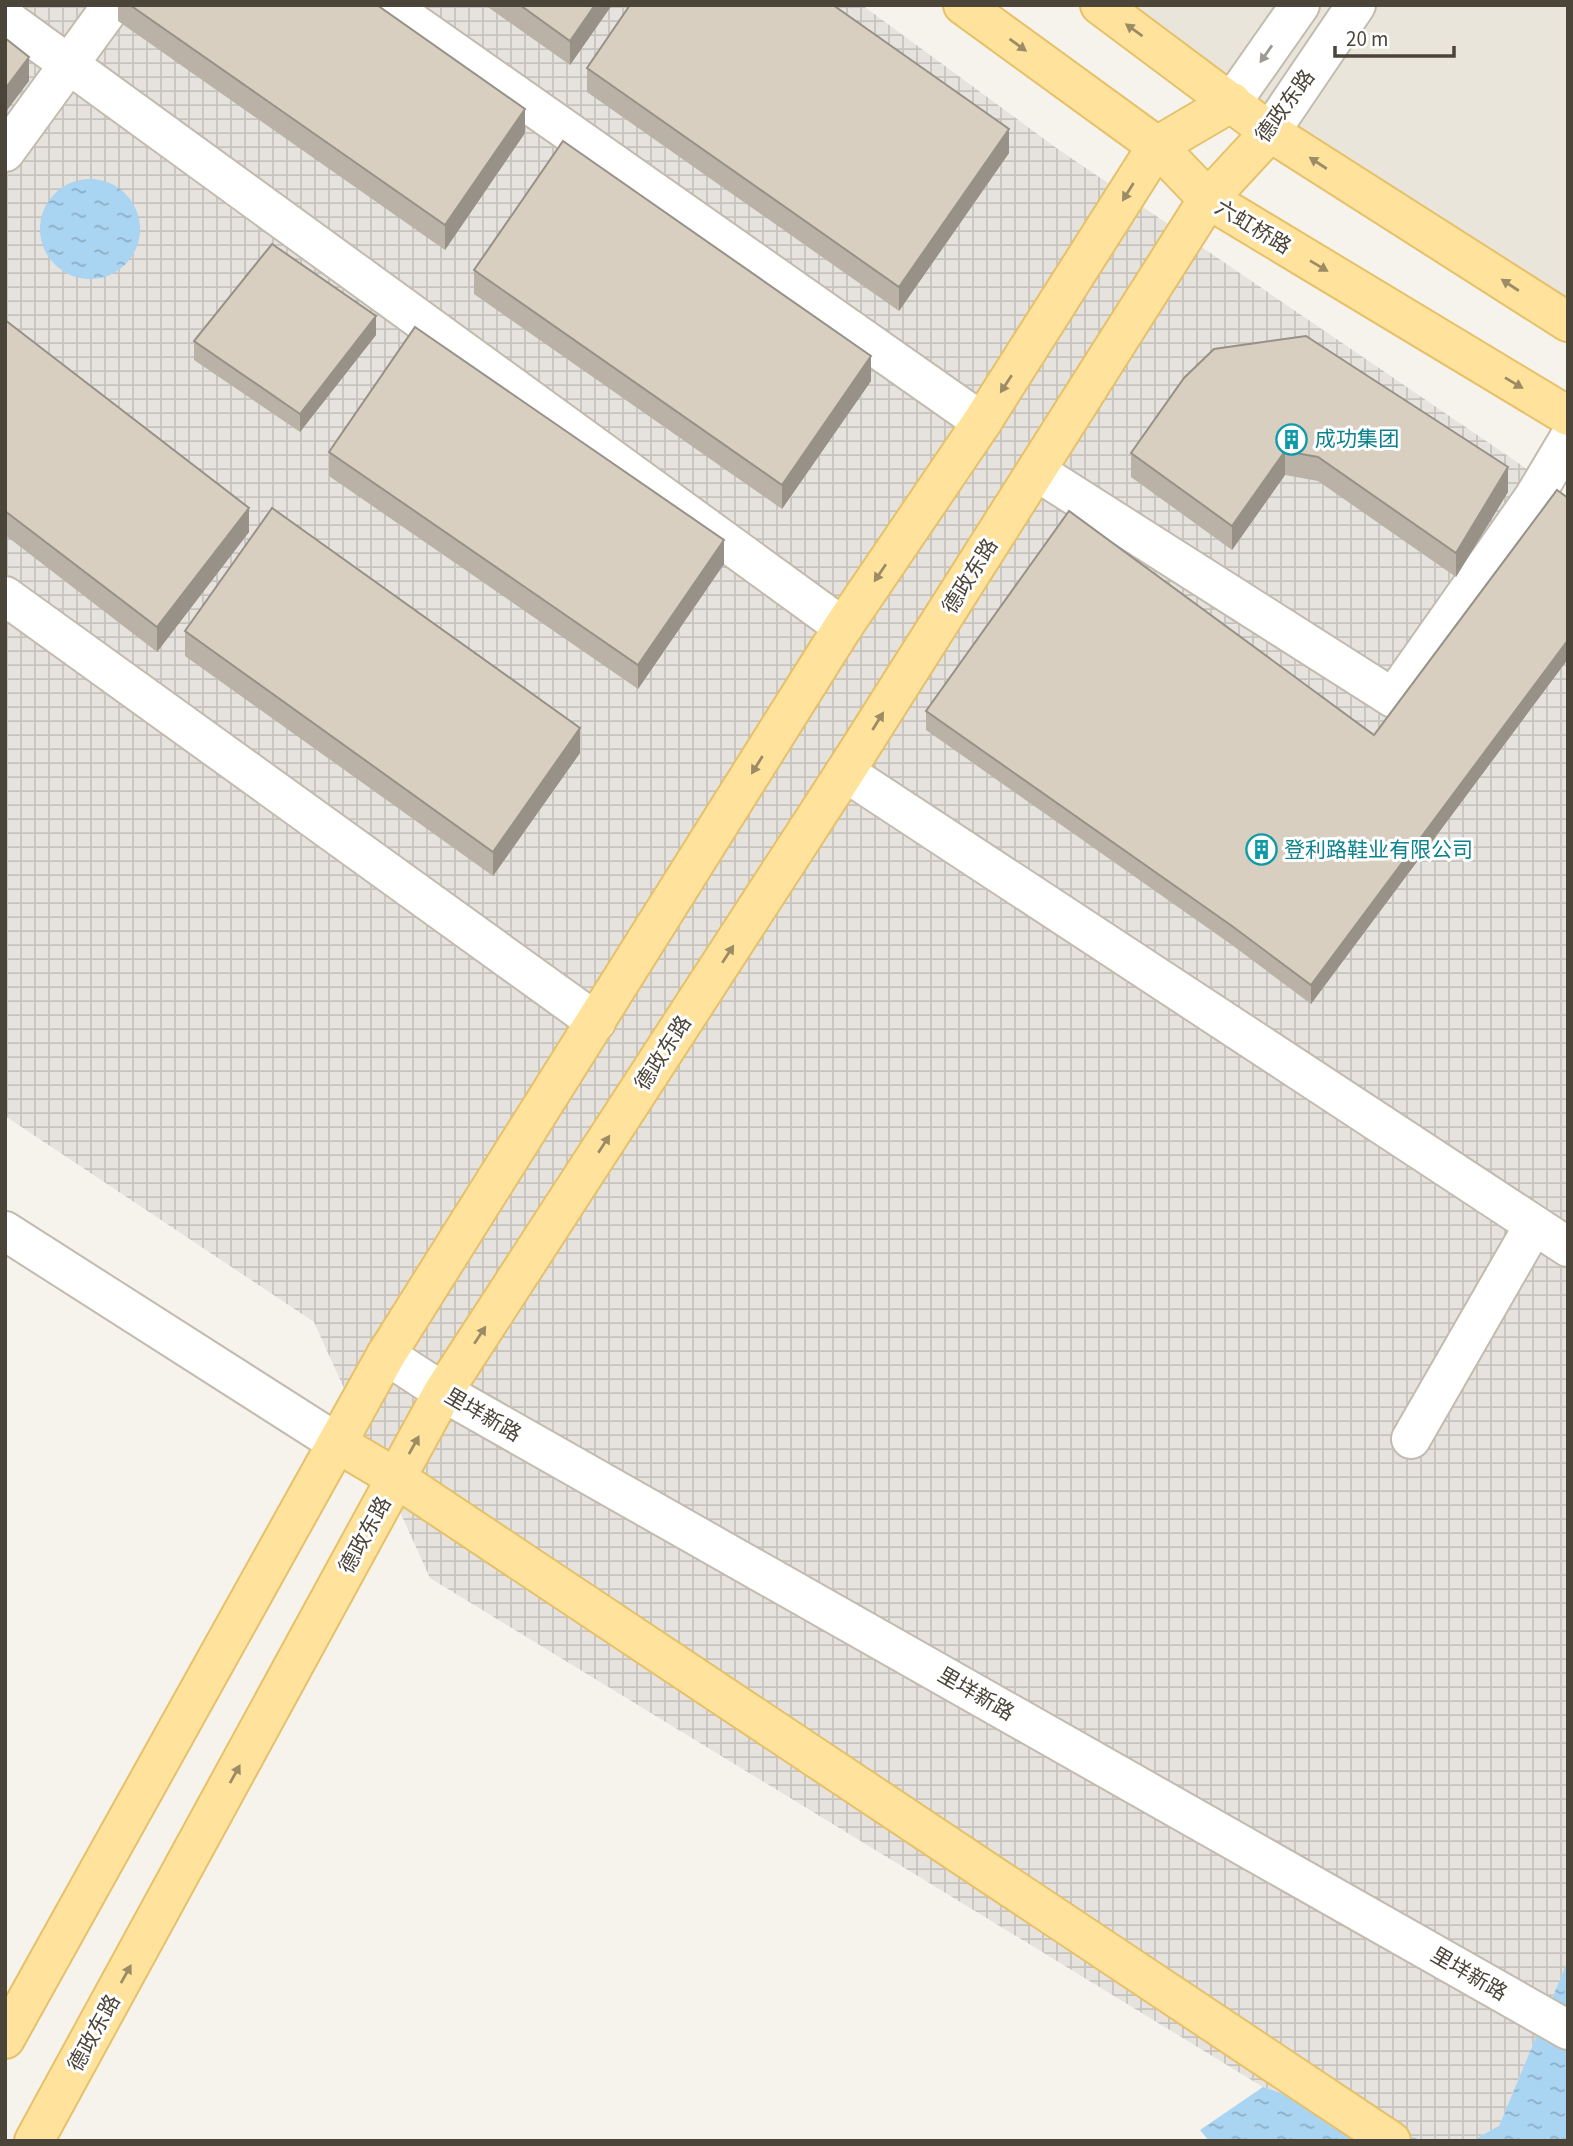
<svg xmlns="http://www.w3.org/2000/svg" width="1573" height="2146" font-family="'Source Sans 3','Noto Sans SC',sans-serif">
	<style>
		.residential { fill: #eae5da }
		.industrial { fill: url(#industrial-grid) }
		.water { fill: url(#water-ripples) }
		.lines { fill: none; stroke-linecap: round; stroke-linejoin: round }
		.minor-casing { stroke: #c2bbae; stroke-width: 42 }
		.major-casing { stroke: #e6c16a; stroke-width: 42 }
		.minor { stroke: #fff; stroke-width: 38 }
		.major { stroke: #ffe39c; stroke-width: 38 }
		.wall { fill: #bab2a6 }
		.shaded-wall { fill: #979187 }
		.building { fill: #d8cfc1; stroke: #979187; stroke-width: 2 }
		.oneway { fill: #9c8c66 }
		.oneway2 { fill: #9c9892 }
		.labels { text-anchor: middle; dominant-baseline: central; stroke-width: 6; stroke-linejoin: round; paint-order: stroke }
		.street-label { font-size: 21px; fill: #4b4439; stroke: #fff }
		.culture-label { font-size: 21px; fill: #0d838f; stroke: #fff; text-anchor: start }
	</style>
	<defs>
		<pattern id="industrial-grid" width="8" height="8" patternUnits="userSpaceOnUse" patternTransform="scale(1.75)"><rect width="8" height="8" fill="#e6e2dd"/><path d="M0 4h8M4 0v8" fill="none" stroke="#c7c3be"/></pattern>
		<pattern id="water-ripples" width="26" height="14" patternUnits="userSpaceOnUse" patternTransform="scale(1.75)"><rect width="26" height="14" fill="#a9d4f2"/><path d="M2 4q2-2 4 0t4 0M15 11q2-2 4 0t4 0" fill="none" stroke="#8caec5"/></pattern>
	</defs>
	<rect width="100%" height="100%" fill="#f6f3ec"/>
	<path class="residential" d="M1102,5H1568V308Z"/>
	<path class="industrial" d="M5,5H862L1055,147L1568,497V1960L1499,2126L1471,2141H1424L1263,2087L430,1578L314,1322L5,1116Z"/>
	<path class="water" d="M40 229a50 50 0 1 1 100 0a50 50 0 1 1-100 0Z
		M1568,1960V2141H1471L1499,2126Z
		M1263,2087L1424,2141H1209L1200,2130Z"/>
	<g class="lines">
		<defs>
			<path id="minor" d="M388,5L982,422
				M5,18L843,627
				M1232,102L1300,5
				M1270,132L1356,5
				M5,152L112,5
				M1036,471L1393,698L1534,497L1568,440
				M5,596L596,1022
				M845,772L1568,1247
				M5,1231L337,1443
				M386,1355L443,1392L1568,2030
				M1411,1439L1534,1225"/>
			<path id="major" d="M963,5L1157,146L1208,199L1568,416
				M1100,5L1270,132L1568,322
				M337,1443L396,1478L1391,2141
				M5,2039L386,1355L843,627L982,422L1157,146L1232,102
				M34,2141L443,1392L845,772L1208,199L1270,132"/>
		</defs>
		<use href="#minor" class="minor-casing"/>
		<use href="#major" class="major-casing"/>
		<use href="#minor" class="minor"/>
		<use href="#major" class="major"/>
	</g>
	<path class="wall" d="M118,5H377L525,133L445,250L118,21Z
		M485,5H612L570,65Z
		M587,68L1009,153L899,311L587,92Z
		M474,270L871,381L782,509L474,294Z
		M5,320L249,532L157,652L5,535Z
		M376,335L300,432L194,360V341Z
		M1184,378L1508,492L1456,577L1318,481L1285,475L1232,550L1131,477V453Z
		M329,452L724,564L638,689L329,476Z
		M1568,498V659L1311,1004L1232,945L926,730V711L1374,735Z
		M185,631L580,753L493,876L185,656Z"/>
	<path class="shaded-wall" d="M595,5H612L570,65V41Z
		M29,57V81L5,113V89Z
		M525,109V133L445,250V225Z
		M1009,129V153L899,311V287Z
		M376,316V335L300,432V414Z
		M871,356V381L782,509V485Z
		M1285,451V475L1232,550V526Z
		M1508,467V492L1456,577V553Z
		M249,508V532L157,652V627Z
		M724,540V564L638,689V665Z
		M1568,640V659L1311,1004V985Z
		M580,728V753L493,876V852Z"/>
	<path class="building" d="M130,5H377L525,109L445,225Z
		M520,5H595L570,41Z
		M630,5H833L1009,129L899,287L587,68Z
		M5,38L29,57L5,89Z
		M563,141L871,356L782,485L474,270Z
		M272,244L376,316L300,414L194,341Z
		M5,320L249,508L157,627L5,511Z
		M415,327L724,540L638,665L329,452Z
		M1306,336L1508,467L1456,553L1318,457L1285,451L1232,526L1131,453L1184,378L1214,349Z
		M1557,490L1568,498V640L1311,985L1232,926L926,711L1069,511L1374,735Z
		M272,508L580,728L493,852L185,631Z"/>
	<defs><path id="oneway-solid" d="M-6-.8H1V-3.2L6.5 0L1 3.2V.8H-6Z" transform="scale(1.75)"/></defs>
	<g class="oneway">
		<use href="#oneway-solid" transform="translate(1134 30) rotate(-144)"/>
		<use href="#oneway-solid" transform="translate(1018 45) rotate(36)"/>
		<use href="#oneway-solid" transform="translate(1318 163) rotate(-147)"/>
		<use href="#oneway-solid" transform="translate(1128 192) rotate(122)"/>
		<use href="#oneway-solid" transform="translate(1319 266) rotate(31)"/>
		<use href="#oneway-solid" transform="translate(1510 285) rotate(-147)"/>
		<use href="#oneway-solid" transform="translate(1514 383) rotate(31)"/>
		<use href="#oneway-solid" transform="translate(1006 384) rotate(123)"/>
		<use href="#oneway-solid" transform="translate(880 573) rotate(124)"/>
		<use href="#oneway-solid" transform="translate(878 721) rotate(-58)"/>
		<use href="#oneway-solid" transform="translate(757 765) rotate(122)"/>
		<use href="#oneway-solid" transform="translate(728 954) rotate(-57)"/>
		<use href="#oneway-solid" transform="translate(604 1144) rotate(-57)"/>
		<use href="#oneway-solid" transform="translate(480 1335) rotate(-57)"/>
		<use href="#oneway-solid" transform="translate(414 1445) rotate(-61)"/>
		<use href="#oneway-solid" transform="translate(235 1774) rotate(-61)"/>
		<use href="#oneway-solid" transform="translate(126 1974) rotate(-61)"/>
	</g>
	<use class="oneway2" href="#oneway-solid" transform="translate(1266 54) rotate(125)"/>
	<defs>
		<symbol id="building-ring" viewBox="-11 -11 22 22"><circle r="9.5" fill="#fff" stroke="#0f9aa8" stroke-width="1.5"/><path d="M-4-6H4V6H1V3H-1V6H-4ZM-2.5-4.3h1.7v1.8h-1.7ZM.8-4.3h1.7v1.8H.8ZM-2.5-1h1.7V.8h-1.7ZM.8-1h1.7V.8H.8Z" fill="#0f9aa8"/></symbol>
	</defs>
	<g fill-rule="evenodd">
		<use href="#building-ring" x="1274" y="422" width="35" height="35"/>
		<use href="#building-ring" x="1244" y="832" width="35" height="35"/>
	</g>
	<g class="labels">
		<g class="street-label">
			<text transform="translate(1285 106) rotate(-54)">德政东路</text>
			<text transform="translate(1253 227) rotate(31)">六虹桥路</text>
			<text transform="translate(970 576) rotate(-58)">德政东路</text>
			<text transform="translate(663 1053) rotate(-57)">德政东路</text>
			<text transform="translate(483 1415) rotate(30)">里垟新路</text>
			<text transform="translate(365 1535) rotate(-61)">德政东路</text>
			<text transform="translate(976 1694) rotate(30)">里垟新路</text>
			<text transform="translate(1469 1974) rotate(30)">里垟新路</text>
			<text transform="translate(94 2033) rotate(-61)">德政东路</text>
		</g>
		<g class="culture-label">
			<text x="1315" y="439">成功集团</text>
			<text x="1284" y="850">登利路鞋业有限公司</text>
		</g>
	</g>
	<rect width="1573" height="2146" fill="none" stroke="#4b4439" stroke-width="14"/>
	<path d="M1335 46v10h119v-10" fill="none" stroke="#4b4439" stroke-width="3.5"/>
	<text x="1346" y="46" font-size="21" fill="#4b4439" stroke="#ffffff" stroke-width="5" paint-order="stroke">20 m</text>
</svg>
